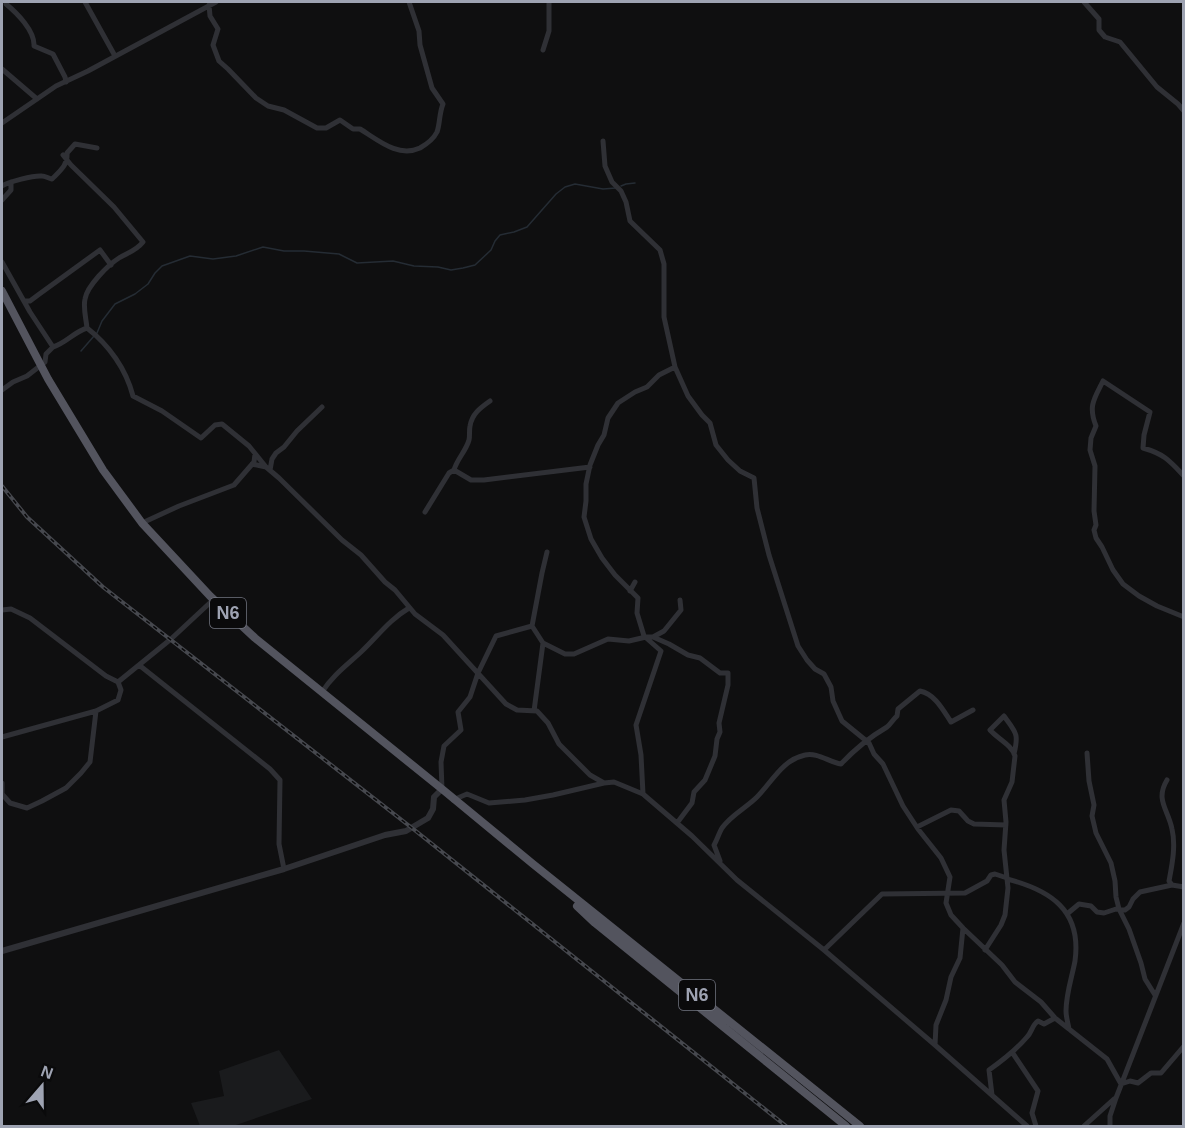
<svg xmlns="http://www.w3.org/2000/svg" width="1185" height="1128" font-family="Arial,sans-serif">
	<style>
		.built { fill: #1a1b1d }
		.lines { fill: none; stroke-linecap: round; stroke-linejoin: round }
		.stream { stroke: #252c34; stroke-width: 1.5 }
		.minor { stroke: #2f3035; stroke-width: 5 }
		.tertiary { stroke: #2f3035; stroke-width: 6 }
		.trunk { stroke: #53545e; stroke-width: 8 }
		.rail-casing { stroke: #46484e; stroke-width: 4 }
		.rail { stroke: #0a0a0b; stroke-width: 1.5; stroke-dasharray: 4.5; stroke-linecap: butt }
		.labels { text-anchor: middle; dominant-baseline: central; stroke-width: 4.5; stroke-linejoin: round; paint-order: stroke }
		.shield { fill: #0a0a0b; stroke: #727580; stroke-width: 1.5 }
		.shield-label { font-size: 18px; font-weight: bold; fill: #9ea3b2 }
	</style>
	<rect width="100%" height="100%" fill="#0f0f10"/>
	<path class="built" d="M279,1050L312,1099L233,1126H200L191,1103L224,1096L219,1071Z"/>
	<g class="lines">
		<path class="stream" d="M621,186L626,184L635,183
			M97,333L102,321L115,304L135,294L148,284L155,273L162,266L190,256L213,259L236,256L263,247L284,251H304L339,254L357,263L393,261L414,266L438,267L451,270L463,268L475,265L491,250L495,241L500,235L514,232L527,227L556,194L565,187L575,184L603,189L616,188
			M81,351L94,336"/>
		<path class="minor" d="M6,2V4C17,13 35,31 34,46L53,54L65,77L66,82
			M85,2L115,56
			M1084,2L1099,19V30L1105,37L1120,42L1157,87L1178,104L1184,111
			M209,5L210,16L218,29L213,45L219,61L228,69L256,98L268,106L284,110L317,128H326L340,120L353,129H360C378,140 398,158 420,148C427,144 433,140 437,132C440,124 439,114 443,104L432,88L420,45L419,31L409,2
			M543,50L549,31V2
			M2,69L37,99
			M2,123L56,86L88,71L216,2
			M603,141L605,166L612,182L621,191L626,202L630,221L660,250L664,264V317L675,367L688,396L702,415L710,423L716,445L728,460L740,471L754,478L757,508L769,555L798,646L807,660L815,669L824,674L831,687L833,701L842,721L869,743L874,754L883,764L903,806L918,829L941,858L950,877L946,903L951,915L963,928L960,958L951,977L946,1000L936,1025L935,1045
			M63,155L71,165L114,207L143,242C136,251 127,253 119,258C108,265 87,286 85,299C83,308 86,318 87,328
			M2,186C8,182 34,175 42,176C45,176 48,178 52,179C60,171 68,165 67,153L75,144L97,148
			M2,200L11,190V182
			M2,262L30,312L53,347C66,343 74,332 87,328C109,345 126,369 133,396L162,411L201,438L215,425L222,424L249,446L266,467
			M24,301H30L38,295L100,250L111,265
			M2,390L13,382L27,376L45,362L46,354L53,347
			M252,464L266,467L279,478L342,540L361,555L385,582L395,590L415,614L443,635L506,704L517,710L537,711L548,723L559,744L590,775L604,783
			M270,470L272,459L276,453L284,447L297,431L322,407
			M454,470C457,459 466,451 469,440C470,436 469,431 470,426C472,414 480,408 490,401
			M1184,476C1169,460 1164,454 1143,448L1144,435L1150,412L1103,381C1094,399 1088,406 1096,426L1091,438L1090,450L1095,466L1094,511L1096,525L1094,530L1096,538L1102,547L1113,570L1123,584L1139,596L1157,606L1184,617
			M425,512L449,473L454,470L471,480H484L590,467
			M142,523L179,506L234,485L254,462L255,454
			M630,591L635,582
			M2,610L11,609L30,618L106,676L118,682L121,690L118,700L96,711L2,737
			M653,637L664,631L681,610L680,600
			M543,643L565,654H574L608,639L629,641L646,637H653L669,644L688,655L700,658L720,673H728V685L719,723L720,732L717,739L715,756L705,780L694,792L692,803L677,823
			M139,665L270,769L280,780L279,844L284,869
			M118,682L171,639L214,599
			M322,692C332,676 347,665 361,652C378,636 389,620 409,608
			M534,711L543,643L532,626L542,573L547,552
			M1087,753L1089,781L1094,805L1092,816L1096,833L1111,863L1115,881L1116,897L1119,909L1129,929L1141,963L1145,979L1155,995
			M1167,780C1155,800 1168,809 1172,829C1176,846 1172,865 1169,881L1172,885L1184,887
			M2,783V794L10,803L27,808L42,801L66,788L81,773L90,762L96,711
			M442,789L441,762L444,746L461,730L458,712L470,697L478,673L496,636L532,626
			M643,794L641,755L636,725L661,651L644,636L637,613L638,598L615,575L602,558L591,539L584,517L586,501V484L590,465L598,445L604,435L608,418L618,403L635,392L647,387L659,375L675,367
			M453,800L467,794L489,803L525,800L553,795L604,783L614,782L643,794L692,836L737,880L824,950L935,1045L1027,1126
			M917,827L951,810L959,811L968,821L974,824L1006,825
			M720,861L714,845C717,840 719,833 722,828C731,815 746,808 757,797C772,782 782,760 805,755C817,752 829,762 841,764C854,750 870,737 887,727C891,724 893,719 897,716L898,709L920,691C935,694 943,710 951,722L973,710
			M1007,879C1050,890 1082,910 1075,961C1072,977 1066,994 1066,1011C1066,1017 1068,1023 1069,1029
			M1067,914L1079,904L1091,906L1097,912L1104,913L1116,909L1125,910L1129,907L1133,899L1140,892L1172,885
			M963,928L1002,965L1015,982L1041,1002L1055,1018L1107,1059L1121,1084L1130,1081L1138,1083L1151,1073H1161L1184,1046
			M824,950L882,894L965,893L987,881L991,875L995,874L1007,878
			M985,950L1001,925L1005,915L1008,888L1004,850L1006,822L1004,800L1012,782L1015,756C1012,745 998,739 990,730L1004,716C1016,733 1019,733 1014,754
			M1012,1052L1038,1091L1032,1113L1036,1126
			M992,1095L989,1070C1003,1060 1016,1050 1027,1037C1032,1032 1032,1025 1038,1021L1044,1024L1055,1018
			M1084,1126L1114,1099
			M1110,1126V1116L1116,1098L1184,923"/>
		<path class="tertiary" d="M2,951L284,869L385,835L406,831L428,818L433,809L434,797L442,789"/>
		<path class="trunk" d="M2,291L48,379L103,470L142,523L210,596L255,638L442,789L533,864L860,1126
			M577,906L595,923L846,1126"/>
		<defs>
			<path id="rail" d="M2,486L27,517L103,587L412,828L786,1126"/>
		</defs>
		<use href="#rail" class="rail-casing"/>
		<use href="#rail" class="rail"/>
	</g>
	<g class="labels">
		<g class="shield">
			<rect x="210" y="598" width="36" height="30" rx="4.5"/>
			<rect x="679" y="980" width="36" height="30" rx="4.5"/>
		</g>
		<g class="shield-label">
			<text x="228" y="613">N6</text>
			<text x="697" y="995">N6</text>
		</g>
	</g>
	<rect width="1185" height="1128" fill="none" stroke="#9ea3b2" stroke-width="6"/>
	<g transform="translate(42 1086) rotate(20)" stroke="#0a0a0b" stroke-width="4.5" paint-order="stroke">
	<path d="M0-4.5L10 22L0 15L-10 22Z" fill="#9ea3b2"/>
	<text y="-9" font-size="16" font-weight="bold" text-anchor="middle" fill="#9ea3b2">N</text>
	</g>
</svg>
